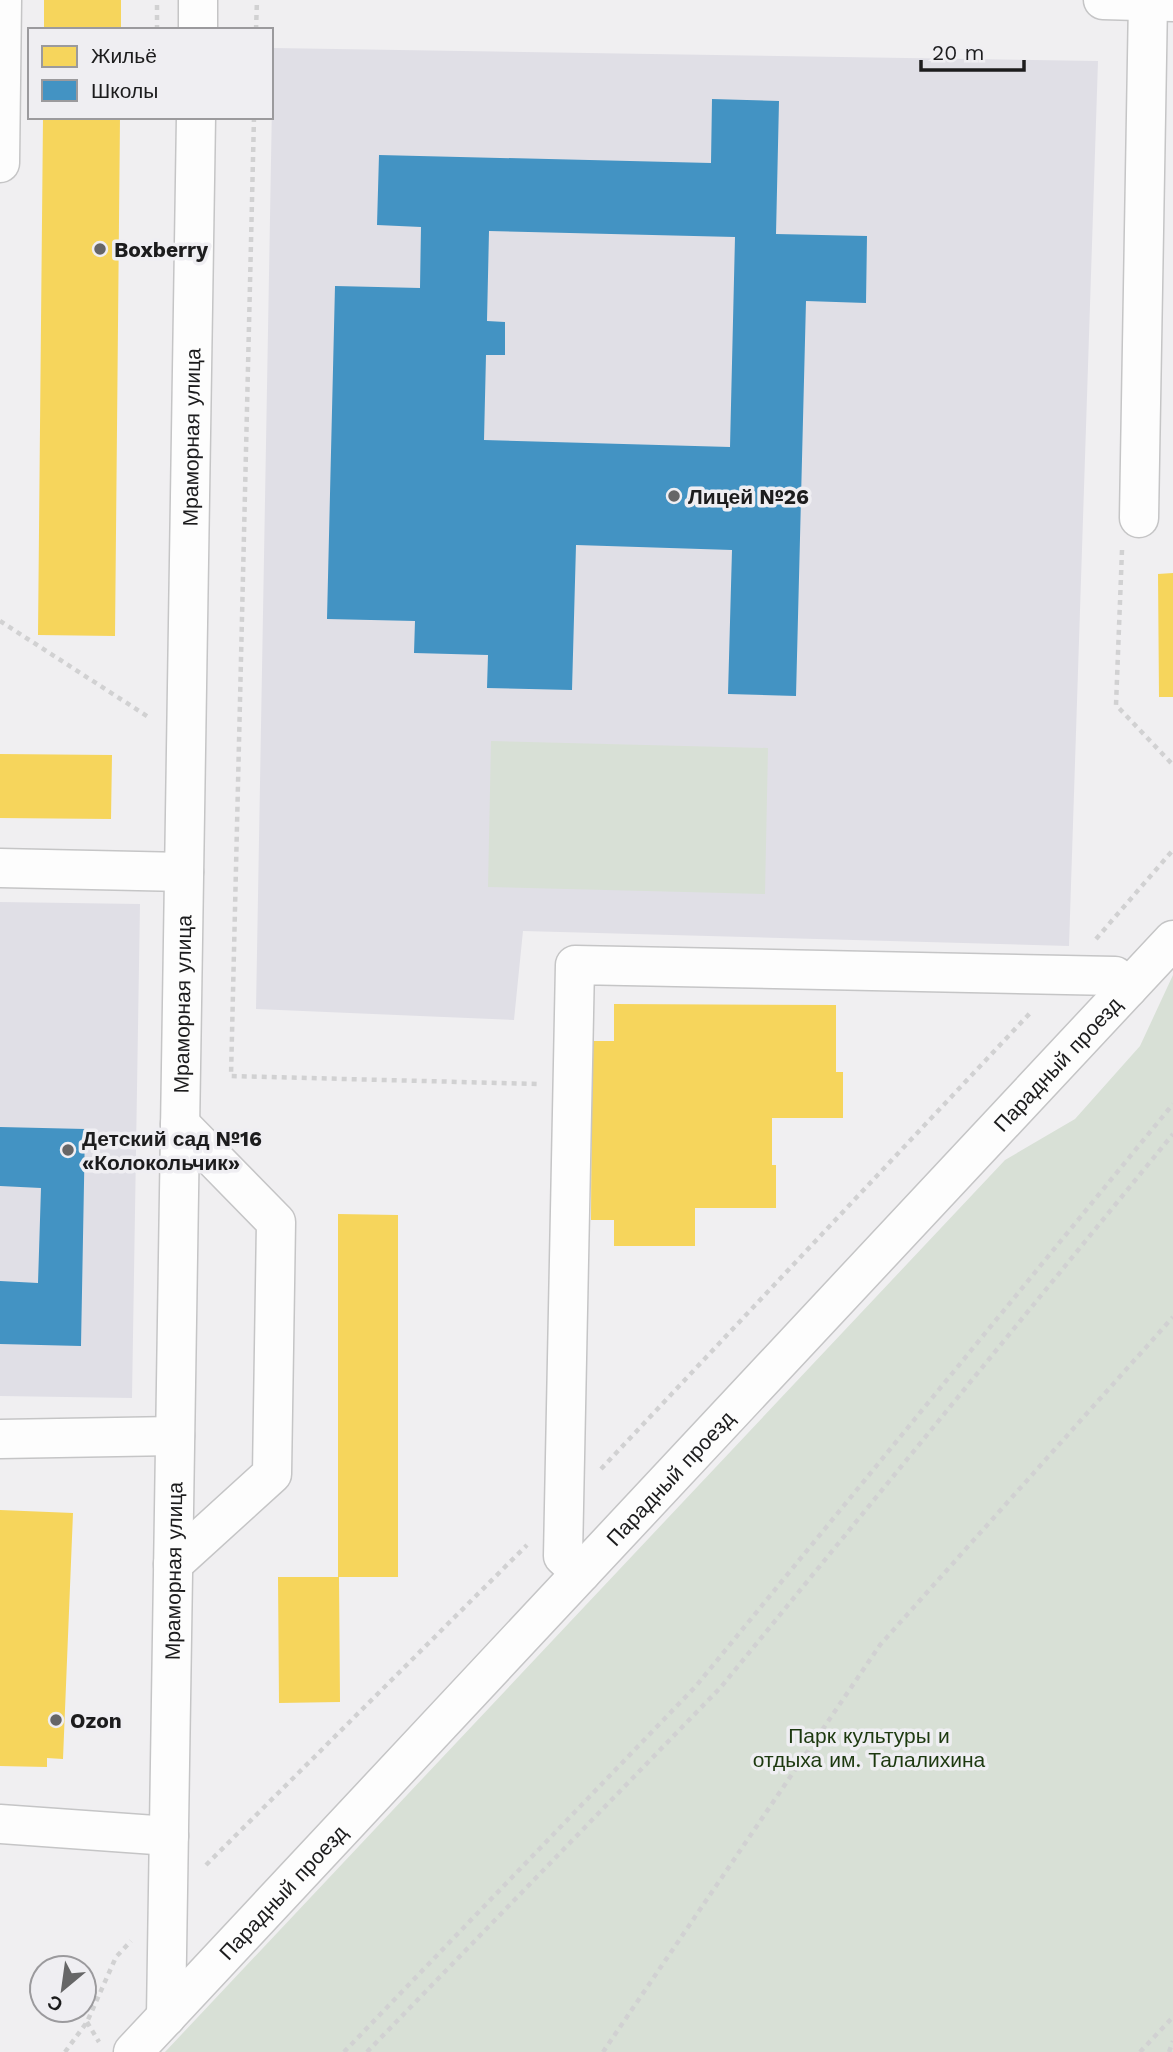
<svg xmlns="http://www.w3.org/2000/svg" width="1173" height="2052" font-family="'Work Sans',sans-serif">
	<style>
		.built { fill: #e0dfe6 }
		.green { fill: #d8e0d6 }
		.homes { fill: #f6d55c }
		.schools { fill: #4393c3; fill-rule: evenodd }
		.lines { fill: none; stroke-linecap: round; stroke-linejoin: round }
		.minor-casing { stroke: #c5c5c6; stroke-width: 41 }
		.path { stroke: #d1d1d2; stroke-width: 4.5; stroke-dasharray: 5 5; stroke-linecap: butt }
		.minor { stroke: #fdfdfd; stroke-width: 38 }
		.poi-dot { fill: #666667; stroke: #efeef2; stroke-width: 2.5 }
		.labels { text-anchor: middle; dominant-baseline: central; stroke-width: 7; stroke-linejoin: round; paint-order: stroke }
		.poi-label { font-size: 21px; font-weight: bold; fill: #1c1c1d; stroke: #efeef2; text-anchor: start }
		.street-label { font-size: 21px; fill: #1c1c1d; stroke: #efeef2 }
		.park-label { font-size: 21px; fill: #1d390f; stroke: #efeef2 }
	</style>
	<rect width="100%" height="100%" fill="#f0eff1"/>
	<path class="built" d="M273,48L1098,61L1069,946L523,931L514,1020L256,1009Z
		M0,902L140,904L132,1398L0,1396Z"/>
	<path class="green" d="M491,741L768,748L765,894L488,887Z
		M1173,975V2052H165L1005,1160L1075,1119L1140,1046Z"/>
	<path class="homes" d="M44,0H121V30H44Z
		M43,117H120L115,636L38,635Z
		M1173,573V697H1159L1158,574Z
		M0,754L112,755L111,819L0,818Z
		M614,1004L836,1005V1072H843V1118H772V1165H776V1208H695V1246H614V1220H591L592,1041H614Z
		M338,1214L398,1215V1577H338Z
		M0,1510L73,1513L63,1759L47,1758V1767L0,1766Z
		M278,1577H339L340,1702L279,1703Z"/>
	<path class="schools" d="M712,99L779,101L776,234L867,236L866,303L806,301L796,696L728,694L732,550L576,545L572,690L487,688L488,655L414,653L415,621L327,619L335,286L420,288L421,227L377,225L379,155L711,163ZM489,231L735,237L730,447L484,440L486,355H505V322L487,321Z
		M0,1127L85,1129L81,1346L0,1344V1281L38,1283L41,1188L0,1186Z"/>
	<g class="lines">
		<defs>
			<g id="minor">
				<path d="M1103,0L1173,2"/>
				<path d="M198,30V0"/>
				<path d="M0,163L2,0"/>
				<path d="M1139,518L1148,1"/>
				<path d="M0,868L184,872"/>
				<path d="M0,1439L175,1436"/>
				<path d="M173,1564L272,1474L276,1222L180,1124"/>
				<path d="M581,1573L563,1556L575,965L1115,976L1128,988"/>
				<path d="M0,1824L169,1836"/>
				<path id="s1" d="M166,2017L196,117"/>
				<path id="s2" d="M133,2052L1173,940"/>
			</g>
		</defs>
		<use href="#minor" class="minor-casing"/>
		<path class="path" d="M157,30V0
			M256,30L257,0
			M254,117L231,1076L538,1084
			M1122,550L1116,705L1173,765
			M0,621L150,718
			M1096,939L1173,850
			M601,1469L1032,1011
			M206,1865L527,1545
			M87,2022L99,2042
			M65,2052L87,2022L116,1957L131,1941
			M344,2052L696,1686L1173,1104
			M367,2052L721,1687L1173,1134
			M603,2052L880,1645L1173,1317
			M1140,2052L1173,2017
			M1169,2052L1173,2041"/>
		<use href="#minor" class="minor"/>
	</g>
	<g class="poi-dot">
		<circle cx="100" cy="249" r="7"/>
		<circle cx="674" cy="496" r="7"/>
		<circle cx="68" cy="1150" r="7"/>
		<circle cx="56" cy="1720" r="7"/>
	</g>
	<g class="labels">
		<g class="poi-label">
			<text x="114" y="249">Boxberry</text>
			<text x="688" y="496">Лицей №26</text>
			<text x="82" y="1138">Детский сад №16<tspan x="82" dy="24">«Колокольчик»</tspan></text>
			<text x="70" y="1720">Ozon</text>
		</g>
		<g class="street-label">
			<text stroke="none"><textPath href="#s1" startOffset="1580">Мраморная улица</textPath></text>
			<text stroke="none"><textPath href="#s1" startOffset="1013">Мраморная улица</textPath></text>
			<text stroke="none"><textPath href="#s2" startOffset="1353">Парадный проезд</textPath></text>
			<text stroke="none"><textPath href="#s2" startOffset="786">Парадный проезд</textPath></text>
			<text stroke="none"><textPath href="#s1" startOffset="446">Мраморная улица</textPath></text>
			<text stroke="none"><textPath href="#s2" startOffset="219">Парадный проезд</textPath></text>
		</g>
		<g class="park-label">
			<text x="869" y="1735">Парк культуры и<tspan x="869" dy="24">отдыха им. Талалихина</tspan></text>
		</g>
	</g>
	<rect x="28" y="28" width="245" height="91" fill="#efeef2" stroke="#9b9a9d" stroke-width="2"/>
	<rect x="42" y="46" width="35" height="21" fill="#f6d55c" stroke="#9b9a9d" stroke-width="2"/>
	<text x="91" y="63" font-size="21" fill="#1c1c1d">Жильё</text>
	<rect x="42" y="80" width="35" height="21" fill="#4393c3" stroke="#9b9a9d" stroke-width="2"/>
	<text x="91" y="98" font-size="21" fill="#1c1c1d">Школы</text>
	<g transform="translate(63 1989) rotate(209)"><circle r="33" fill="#efeef2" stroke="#9b9a9d" stroke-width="2"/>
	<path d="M0-5L12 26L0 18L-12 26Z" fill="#666667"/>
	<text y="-10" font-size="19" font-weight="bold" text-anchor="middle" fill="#1c1c1d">С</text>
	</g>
	<path d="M921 60v10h103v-10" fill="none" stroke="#1c1c1d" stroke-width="3.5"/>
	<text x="932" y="60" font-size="21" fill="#1c1c1d" stroke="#efeef2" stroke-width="5" paint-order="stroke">20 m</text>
</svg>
